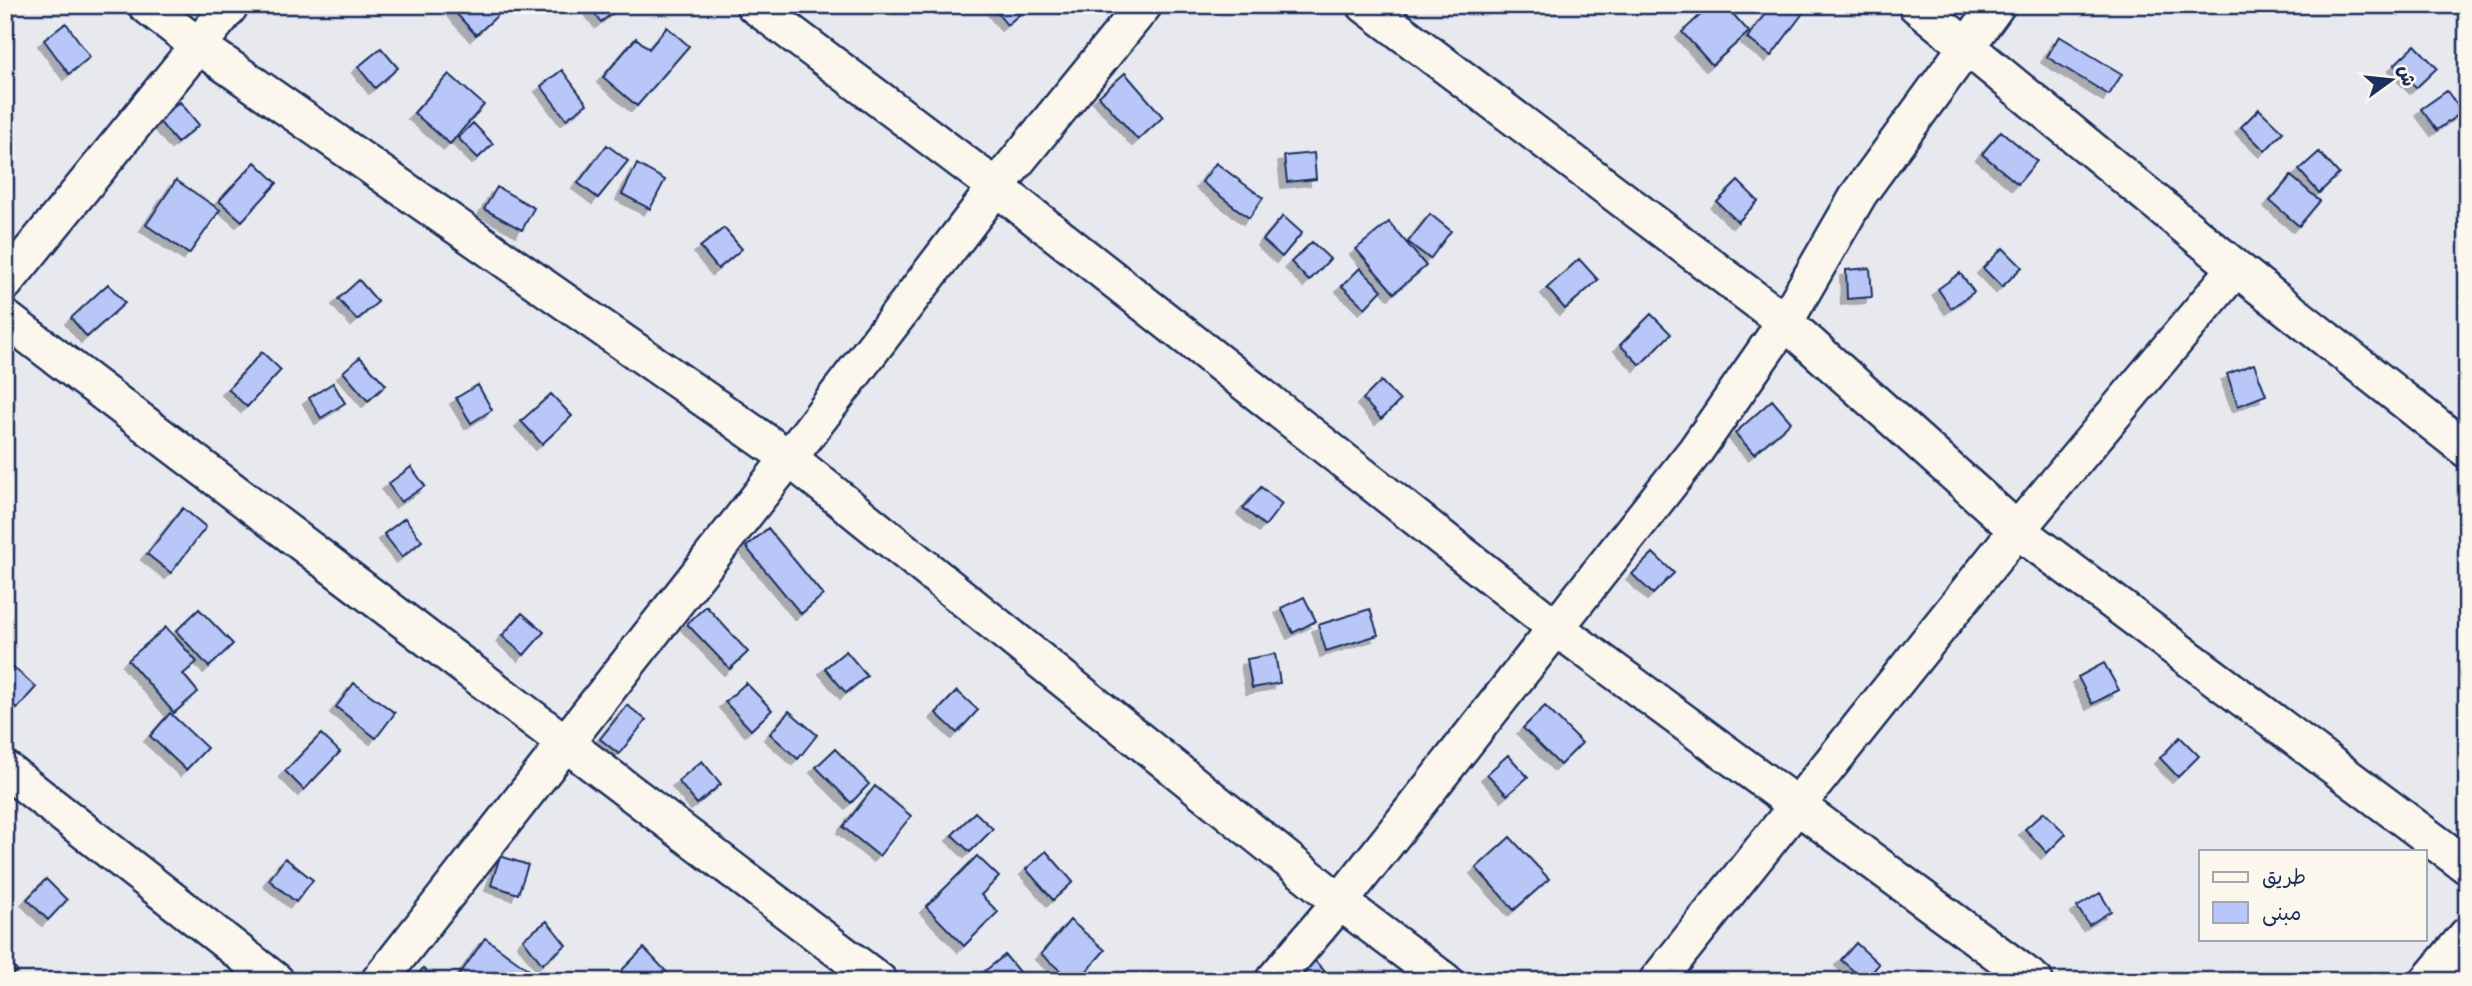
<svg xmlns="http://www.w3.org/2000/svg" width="2472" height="986" font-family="'Balsamiq Sans','Playpen Sans Arabic',sans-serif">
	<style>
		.building { fill: #b8c7f7; stroke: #1b2f5e; stroke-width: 2; filter: url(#shadow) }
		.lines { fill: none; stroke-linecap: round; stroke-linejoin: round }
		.street-casing { stroke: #1b2f5e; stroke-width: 40 }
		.street { stroke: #fbf7ec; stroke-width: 35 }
	</style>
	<defs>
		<filter id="shadow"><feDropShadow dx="-6" dy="6" stdDeviation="0" flood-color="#0004"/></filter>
	</defs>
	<rect width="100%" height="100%" fill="#e7e9ef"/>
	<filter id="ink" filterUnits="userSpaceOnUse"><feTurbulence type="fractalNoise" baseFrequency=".0143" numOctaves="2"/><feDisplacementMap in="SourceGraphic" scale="14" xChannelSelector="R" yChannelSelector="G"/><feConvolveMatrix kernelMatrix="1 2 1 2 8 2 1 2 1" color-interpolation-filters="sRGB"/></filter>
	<g filter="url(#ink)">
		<path class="building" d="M458,5H488L498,15L476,35L453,10Z
			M588,5H623L601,22Z
			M991,5H1013L1020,14L1007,25Z
			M1711,5H1725L1749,32L1712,65L1682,32Z
			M1772,5H1809L1771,56L1747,38Z
			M66,23L90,57L69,74L44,40Z
			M667,27L689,46L637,106L603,77L636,38L649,49Z
			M2059,36L2122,74L2109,95L2047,57Z
			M2415,45L2437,68L2416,88L2394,65Z
			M381,48L398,68L375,88L358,67Z
			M562,70L587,104L566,119L541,86Z
			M1125,73L1163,117L1138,140L1099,96Z
			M449,74L484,105L450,144L414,113Z
			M2447,91L2462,112L2437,130L2421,109Z
			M180,102L199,125L177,143L158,120Z
			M2259,109L2283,132L2265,151L2241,127Z
			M473,123L493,144L478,158L458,138Z
			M2001,131L2037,161L2018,184L1982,154Z
			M607,145L628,161L598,198L578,183Z
			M2319,152L2339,174L2319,193L2299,170Z
			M1314,153L1316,179L1287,182L1284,156Z
			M255,162L277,183L242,221L219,201Z
			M1216,163L1263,198L1249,218L1202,182Z
			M637,164L665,180L650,209L622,194Z
			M2291,176L2320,201L2299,226L2270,201Z
			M176,180L220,210L189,254L146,225Z
			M1738,181L1758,201L1738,222L1717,202Z
			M497,187L534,208L522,230L484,209Z
			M1430,214L1451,231L1430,259L1408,242Z
			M1283,216L1302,233L1282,257L1263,240Z
			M1389,222L1426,266L1394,293L1356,249Z
			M724,228L742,249L718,269L700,247Z
			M1312,242L1330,259L1309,281L1291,262Z
			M2003,248L2022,267L2002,287L1983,268Z
			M1579,259L1598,280L1565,309L1547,288Z
			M1360,268L1382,290L1365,308L1342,286Z
			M1870,268L1872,297L1847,299L1846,270Z
			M1960,273L1974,292L1951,308L1938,289Z
			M359,280L378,302L357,320L338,299Z
			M108,284L125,303L87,337L71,318Z
			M1651,314L1671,334L1640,365L1620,345Z
			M262,352L281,370L247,407L228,389Z
			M360,357L386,385L368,401L343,372Z
			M2254,364L2266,395L2238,406L2227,374Z
			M1381,381L1400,401L1381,419L1363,399Z
			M333,383L345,403L321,418L309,398Z
			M478,385L492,410L471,423L456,398Z
			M551,394L572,416L542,444L521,421Z
			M1772,400L1791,422L1754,454L1735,433Z
			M411,467L425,486L401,502L388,484Z
			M1261,487L1282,504L1265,526L1243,508Z
			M183,508L206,527L171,573L147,554Z
			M405,518L422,541L402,557L384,534Z
			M768,528L823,595L801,614L746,547Z
			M1653,553L1674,573L1653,594L1632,574Z
			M1304,597L1316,621L1293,633L1281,608Z
			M706,606L748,652L730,669L687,624Z
			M199,609L233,644L209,667L176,631Z
			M1370,609L1378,635L1326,651L1318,625Z
			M522,613L544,632L524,655L502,636Z
			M166,627L197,662L183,674L198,692L174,713L128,660Z
			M846,651L867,676L846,693L825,668Z
			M1275,654L1280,683L1252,688L1247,659Z
			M2104,663L2119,690L2092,704L2078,677Z
			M13,667L36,687L17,709L5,699V676Z
			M354,683L395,713L376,738L336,707Z
			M746,683L772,710L751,730L725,702Z
			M957,691L978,710L957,733L936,713Z
			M627,705L646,720L619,754L600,739Z
			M1545,706L1582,743L1560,765L1523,728Z
			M789,711L817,735L798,759L770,734Z
			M170,713L207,748L186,770L150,736Z
			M321,734L340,752L304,790L285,771Z
			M2180,737L2199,756L2178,777L2160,758Z
			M835,749L869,784L851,803L816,767Z
			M1508,755L1528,777L1507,795L1487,774Z
			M702,761L721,784L697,804L678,781Z
			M875,786L911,816L879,856L843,827Z
			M975,812L993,829L970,852L952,835Z
			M2044,812L2066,834L2047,853L2025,829Z
			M1510,837L1549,879L1514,910L1476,868Z
			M1046,851L1073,882L1053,900L1026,869Z
			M500,856L528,865L518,894L491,885Z
			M977,856L999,877L981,895L998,912L964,946L926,907Z
			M285,858L313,880L296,902L269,880Z
			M46,879L67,900L48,920L27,899Z
			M2100,893L2111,911L2089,925L2077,907Z
			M1070,920L1105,950L1078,981H1072L1041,954Z
			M547,921L566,945L542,964L523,939Z
			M485,938L543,980L542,981H455Z
			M1856,943L1879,964L1865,981L1841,960Z
			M644,948L675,981H611Z
			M1005,955L1024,978L1021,981H977L975,979Z
			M5,956L17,971L5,981Z
			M1313,959L1332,979L1330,981H1291Z
			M423,968L440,981H413Z"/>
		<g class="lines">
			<defs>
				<path id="street" d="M146,5L200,47L789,458L1340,902L1445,981
					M754,5L996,187L1555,627L2035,981
					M1365,5L1785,322L2017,530L2467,866
					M1916,5L2236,268L2467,450
					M5,283L231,5
					M5,318L879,981
					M5,769L276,981
					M379,981L789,458L996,187L1144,5
					M1273,981L1340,902L1696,450L1785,322L1859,194L1997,5
					M1657,981L2017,530L2236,268
					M2428,981L2467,935"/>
			</defs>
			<use href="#street" class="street-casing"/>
			<use href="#street" class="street"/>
		</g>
	</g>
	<rect width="2472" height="986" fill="none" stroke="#fbf7ec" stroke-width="28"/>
	<rect x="14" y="14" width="2444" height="958" fill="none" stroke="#1b2f5e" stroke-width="2.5" filter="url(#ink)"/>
	<rect x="2199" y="850" width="228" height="91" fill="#fbf7ec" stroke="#a1a7b3" stroke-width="2"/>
	<rect x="2213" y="872" width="35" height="10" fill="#fbf7ec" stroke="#a1a7b3" stroke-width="2"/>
	<text x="2262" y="884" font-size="21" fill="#1b2f5e">طريق</text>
	<rect x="2213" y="902" width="35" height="21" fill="#b8c7f7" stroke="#a1a7b3" stroke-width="2"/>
	<text x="2262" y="920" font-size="21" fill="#1b2f5e">مبنى</text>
	<g transform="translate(2391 80) rotate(75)" stroke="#fbf7ec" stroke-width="5" paint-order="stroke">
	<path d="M0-5L12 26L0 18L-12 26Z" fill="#1b2f5e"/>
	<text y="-10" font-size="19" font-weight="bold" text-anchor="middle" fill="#1b2f5e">ش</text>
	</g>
</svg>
